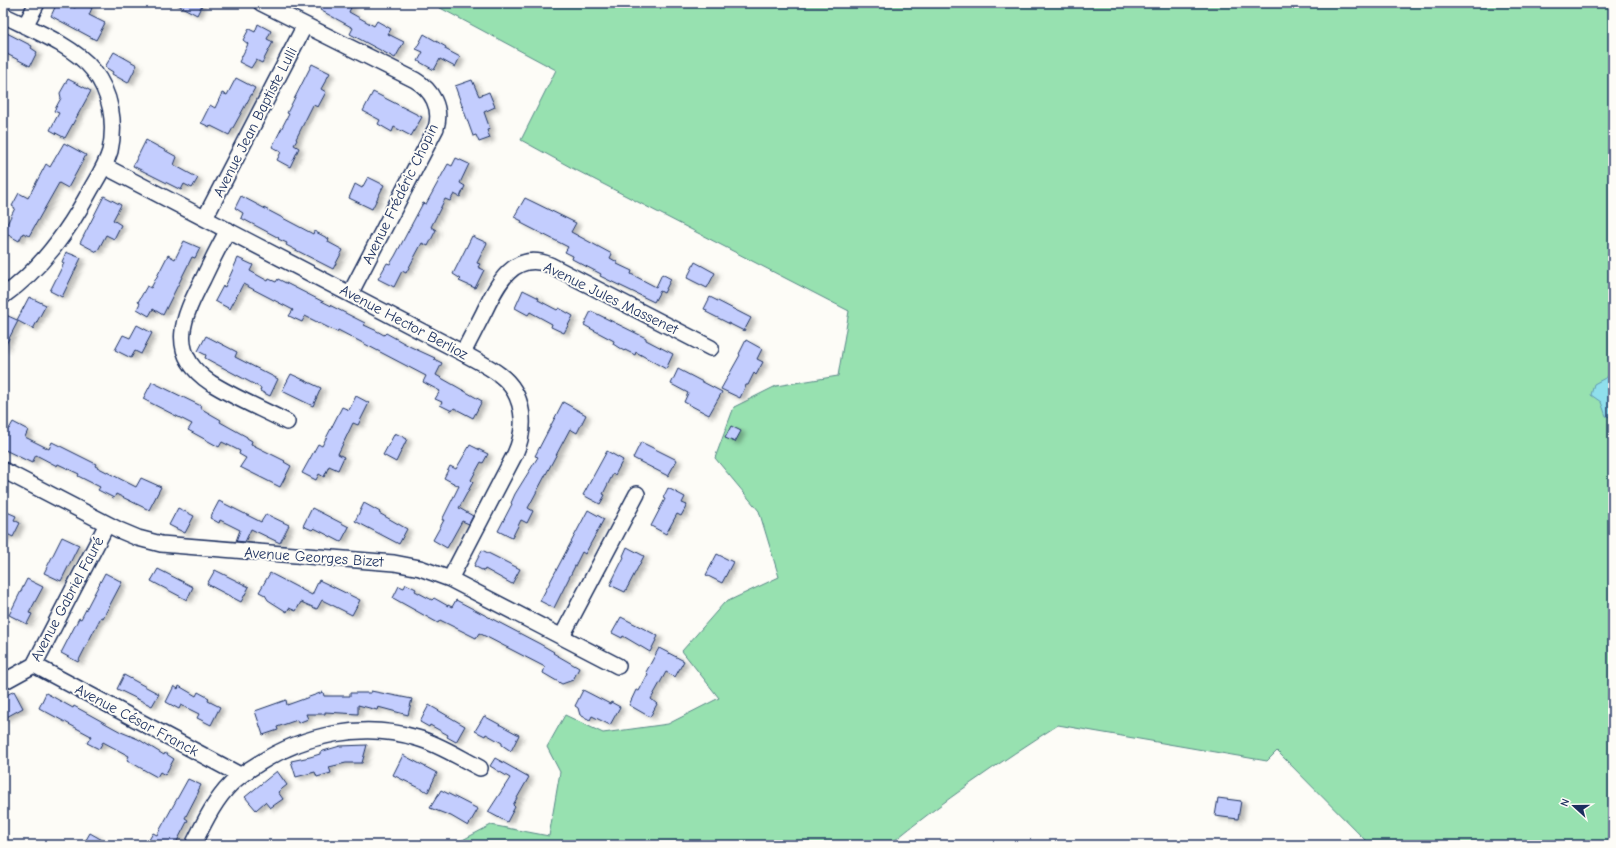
<svg xmlns="http://www.w3.org/2000/svg" width="1616" height="848" font-family="'Comic Neue',sans-serif">
	<style>
		.green { fill: #97e1b0; stroke: #598887 }
		.water { fill: #8fdfec; stroke: #6199b3 }
		.building { fill: #c3cdfe; stroke: #1b2f5e; filter: url(#shadow) }
		.lines { fill: none; stroke-linecap: round; stroke-linejoin: round }
		.street-casing { stroke: #1b2f5e; stroke-width: 18 }
		.street { stroke: #fdfcf7; stroke-width: 15 }
		.labels { text-anchor: middle; dominant-baseline: central; stroke-width: 4; stroke-linejoin: round; paint-order: stroke }
		.street-label { font-size: 15px; fill: #1b2f5e; stroke: #fdfcf7 }
	</style>
	<defs>
		<filter id="shadow"><feDropShadow dx="4.5" dy="2.5" stdDeviation="2" flood-color="#0004"/></filter>
	</defs>
	<rect width="100%" height="100%" fill="#fdfcf7"/>
	<filter id="ink" filterUnits="userSpaceOnUse"><feTurbulence type="fractalNoise" baseFrequency=".025" numOctaves="2"/><feDisplacementMap in="SourceGraphic" scale="8" xChannelSelector="R" yChannelSelector="G"/><feConvolveMatrix kernelMatrix="1 2 1 2 8 2 1 2 1" color-interpolation-filters="sRGB"/></filter>
	<g filter="url(#ink)">
		<path class="green" d="M431,3H1613V845H1370L1277,751L1267,761L1058,725C1000,762 943,801 889,845H453L491,825L549,836L560,772L547,747L565,715L603,733L668,724L719,698L682,651L724,603L779,577L759,511L715,458L734,407L776,386L838,376L849,311L572,168L521,140L556,70Z"/>
		<path class="water" d="M1609,376H1613V417L1606,416L1601,402L1591,395L1594,384Z"/>
		<path class="building" d="M57,3H67L75,8L77,3H82L92,8L89,15L105,23L96,40L51,16Z
			M174,3H203L197,15Z
			M324,3H353L349,12L374,26L377,21L391,29L388,34L404,42L395,58L350,34L353,28L320,10Z
			M258,24L271,31L267,39L273,42L262,63L256,60L251,68L239,62L248,44L243,40L249,29L255,32Z
			M3,31L32,46L31,48L37,52L30,66L3,52Z
			M424,34L446,47L445,49L460,57L455,67L440,59L434,70L418,61L423,52L416,49Z
			M114,52L137,65L128,83L112,74L113,72L105,67Z
			M312,64L330,73L321,89L326,92L318,107L313,105L296,139L297,140L294,145L299,148L290,167L277,160L281,152L272,147L289,114L287,113Z
			M236,78L255,88L229,135L211,126L210,127L201,123L210,105L215,108L222,93L227,95Z
			M68,79L91,91L65,138L50,130L59,113L54,111L61,98L60,93Z
			M472,80L479,96L489,92L495,107L484,112L490,129L487,130L490,138L479,142L476,135L473,136L455,86Z
			M373,92L422,117L411,136L394,127L392,132L378,124L380,120L363,111Z
			M146,140L177,157L174,165L198,178L192,188L184,184L181,190L133,166Z
			M64,143L86,155L68,188L59,183L29,236L23,233L19,241L3,232L15,208L12,206L19,193L28,198L46,164L50,167Z
			M456,158L469,164L460,183L465,186L460,197L454,194L450,201L445,199L431,227L436,230L428,246L422,243L406,273L402,271L394,287L378,279L387,263L390,264L395,256L423,203L426,204L448,164L452,166Z
			M368,177L384,185L372,209L349,198L355,184L362,188Z
			M104,196L121,205L113,220L121,225L114,239L106,235L97,252L80,243Z
			M241,196L313,234L314,231L329,239L328,242L343,250L333,269L286,245L287,243L278,239L279,238L241,218L243,213L235,208Z
			M525,198L576,223L571,232L612,254L610,258L617,262V264L632,271L631,274L656,287L662,274L671,279L664,293L660,291L654,302L600,276L601,274L572,259L573,256L565,252L568,247L521,223L522,221L514,217Z
			M472,236L487,243L477,263L480,264L478,267L484,270L475,288L459,281L461,279L453,274Z
			M184,241L200,248L195,258L192,257L163,315L153,309L149,316L137,309L140,303L138,302L147,286L151,288L168,255L175,259Z
			M66,252L81,258L62,297L50,291L64,263L62,262Z
			M238,258L253,265L250,271L268,281L269,279L276,282L278,279L365,323L364,325L375,330L384,335L386,333L411,347L435,358L434,359L442,363L436,375L482,401L473,418L454,408L452,411L440,405L442,402L435,399L440,391L423,382L426,376L338,330L337,332L305,316L302,322L289,316L293,310L243,284L230,309L215,301L223,286L225,287Z
			M695,262L715,273L707,288L687,278Z
			M523,290L539,298L538,300L557,310L559,308L573,316L564,333L551,327L552,324L530,312L528,315L515,308Z
			M29,297L46,305L33,329L18,321L3,350V321L6,315L17,320Z
			M710,297L751,318L744,331L706,312L707,310L704,309Z
			M591,311L646,338V340L673,354L666,369L636,352L635,355L625,350L624,351L613,344L614,341L584,325Z
			M137,325L152,333L141,354L135,351L131,358L115,350L123,335L130,338Z
			M206,336L237,352L235,357L278,379L270,396L260,391L261,388L205,358L206,355L198,351Z
			M746,340L762,349L757,359L763,362L756,375L754,373L748,385H746L740,398L721,389L740,355L739,354Z
			M678,369L722,392L709,415L684,402L688,393L671,384Z
			M291,374L321,388L313,406L282,391Z
			M152,382L201,406L200,408L221,420L220,422L247,437V438L252,441L251,444L285,461L284,462L291,466L280,487L240,467L246,458L239,454L240,451L222,442L219,447L188,430L192,424L143,399Z
			M356,396L369,403L358,425L353,423L338,454L344,457L338,470L329,466L324,477L319,474L316,480L302,473L318,444L322,446L342,407L349,410Z
			M563,402L586,415L577,433L570,429L528,508L533,511L527,523L521,520L512,538L498,531L512,504L511,503L515,494L538,457L535,456Z
			M13,422L28,430L25,437L49,449L52,442L96,464L95,466L136,487L141,478L161,487L149,510L116,494L114,498L98,490L100,487L78,476L79,474L58,464L57,466L36,455L32,463L3,449V426L9,429Z
			M731,426L741,431L735,442L725,438Z
			M395,433L407,439L396,462L383,455Z
			M641,442L677,460L668,476L633,458Z
			M470,445L488,454L483,463L481,462L471,480L473,482L459,508L473,516L469,524L462,521L447,548L433,540L444,520H442L459,486L444,478L450,466L456,469Z
			M607,451L623,460L615,475L613,474L603,494L605,495L600,504L583,495Z
			M668,488L685,497L682,503L687,505L681,516L677,514L666,534L651,526L665,499L663,498Z
			M219,501L261,522L266,514L289,525L280,543L251,529L245,542L236,541L240,530L220,520L219,523L210,518Z
			M364,503L380,512L379,513L407,529L399,544L355,521Z
			M178,508L194,516L185,533L169,525Z
			M312,508L349,527L341,542L314,528L312,530L303,526Z
			M588,510L604,519L585,554L582,552L554,608L540,601Z
			M7,512L16,516L14,520L20,523L13,537L7,534L3,542V515L4,516Z
			M62,537L79,545L61,581L44,573Z
			M627,547L644,556L625,592L610,585L624,557L623,556Z
			M482,550L520,569L512,584L485,569L484,571L474,566Z
			M717,554L733,562L722,583L706,575Z
			M158,569L193,587L187,600L151,581Z
			M215,570L249,587L241,602L207,584Z
			M105,573L122,582L103,618L101,617L78,662L61,653L79,618L81,619Z
			M270,573L312,595L319,580L360,600L352,615L322,600L317,609L301,602L296,611L289,608L287,612L268,600L265,595L259,592Z
			M27,579L43,587L29,613L32,614L27,624L9,615Z
			M406,584L416,589L415,591L432,600L434,598L448,606V605L452,607L456,600L540,644L554,652L553,653L579,668L573,680L562,684L543,673L545,667L479,633L476,638L440,620L438,623L393,598L399,586L404,588Z
			M621,617L658,636L650,652L623,636L622,638L612,633Z
			M659,648L684,661L675,677L666,672L651,699L657,704L650,717L629,705L636,690L639,691L648,674L646,672Z
			M124,675L159,694L152,706L117,689Z
			M174,686L178,689L179,686L196,696L198,692L209,698L208,701L220,707L211,725L197,718L199,714L181,705L179,709L166,702Z
			M583,690L610,704L611,702L620,707L610,725L592,716L590,720L580,715L578,708L575,706Z
			M14,691L23,708L3,719V697Z
			M371,691L412,699L408,715L378,707L377,710L358,705V714L325,712V714H306L308,719L298,723L297,720L277,727L278,730L263,735L255,711L286,700L287,705L323,692L324,696H350V693H371Z
			M46,693L73,708L74,706L121,732L138,739L164,755L165,753L174,759L165,775L160,772L157,777L146,771L127,760L129,756L103,742L99,749L87,743L91,736L39,708Z
			M429,705L465,726L456,742L447,737L448,735L430,725L429,727L420,722Z
			M484,716L519,735L511,751L502,745V743L486,734L485,736L475,731Z
			M367,745L362,763H346L329,767L331,773L317,777L315,772L296,777L291,761L310,757L320,754V752L340,746Z
			M403,755L437,773L428,792L393,775Z
			M495,758L529,777L513,805L515,807L507,822L488,812L510,778L490,766Z
			M277,771L287,785L278,792L283,799L270,808L265,802L256,810L245,797Z
			M188,779L201,785L198,791H199L185,818L188,820L175,845H146L153,833L157,835Z
			M441,790L478,809L468,826L451,816L430,808Z
			M1218,798L1241,801L1238,819L1215,816Z
			M90,833L111,845H83Z"/>
		<g class="lines">
			<defs>
				<path id="street" d="M261,3L415,80C432,90 442,108 436,128L350,294
					M3,15C31,29 74,46 93,70C111,93 116,123 110,151C106,165 98,177 91,189C69,230 42,269 3,296
					M25,26L37,3
					M104,166L463,353C475,360 489,366 500,375C525,394 527,428 515,454L450,579
					M205,218L305,25
					M228,230C219,246 211,262 203,279C183,317 166,353 211,383C235,398 262,409 287,422
					M463,353C470,339 477,326 484,312C497,285 513,250 550,265L711,348
					M3,470L119,530L138,538L161,544L394,563L420,568L450,579L618,666
					M562,636L637,494
					M34,665L240,775
					M3,682L34,665L107,524
					M193,845C204,823 214,801 231,784C239,776 248,770 258,764C305,734 363,722 417,738C439,744 460,758 480,768"/>
			</defs>
			<use href="#street" class="street-casing"/>
			<use href="#street" class="street"/>
		</g>
	</g>
	<g class="labels">
		<g class="street-label">
			<text transform="translate(255 122) rotate(-63)">Avenue Jean Baptiste Lulli</text>
			<text transform="translate(400 194) rotate(-64)">Avenue Frédéric Chopin</text>
			<text transform="translate(611 298) rotate(26)">Avenue Jules Massenet</text>
			<text transform="translate(404 322) rotate(28)">Avenue Hector Berlioz</text>
			<text transform="translate(314 557) rotate(4)">Avenue Georges Bizet</text>
			<text transform="translate(67 599) rotate(-62)">Avenue Gabriel Fauré</text>
			<text transform="translate(137 720) rotate(28)">Avenue César Franck</text>
		</g>
	</g>
	<rect width="1616" height="848" fill="none" stroke="#fdfcf7" stroke-width="16"/>
	<rect x="8" y="8" width="1600" height="832" fill="none" stroke="#1b2f5e" stroke-width="1.5" filter="url(#ink)"/>
	<g transform="translate(1574 806) rotate(291)" stroke="#fdfcf7" stroke-width="3" paint-order="stroke">
	<path d="M0-3L7 15L0 10L-7 15Z" fill="#1b2f5e"/>
	<text y="-6" font-size="11" font-weight="bold" text-anchor="middle" fill="#1b2f5e">N</text>
	</g>
</svg>
